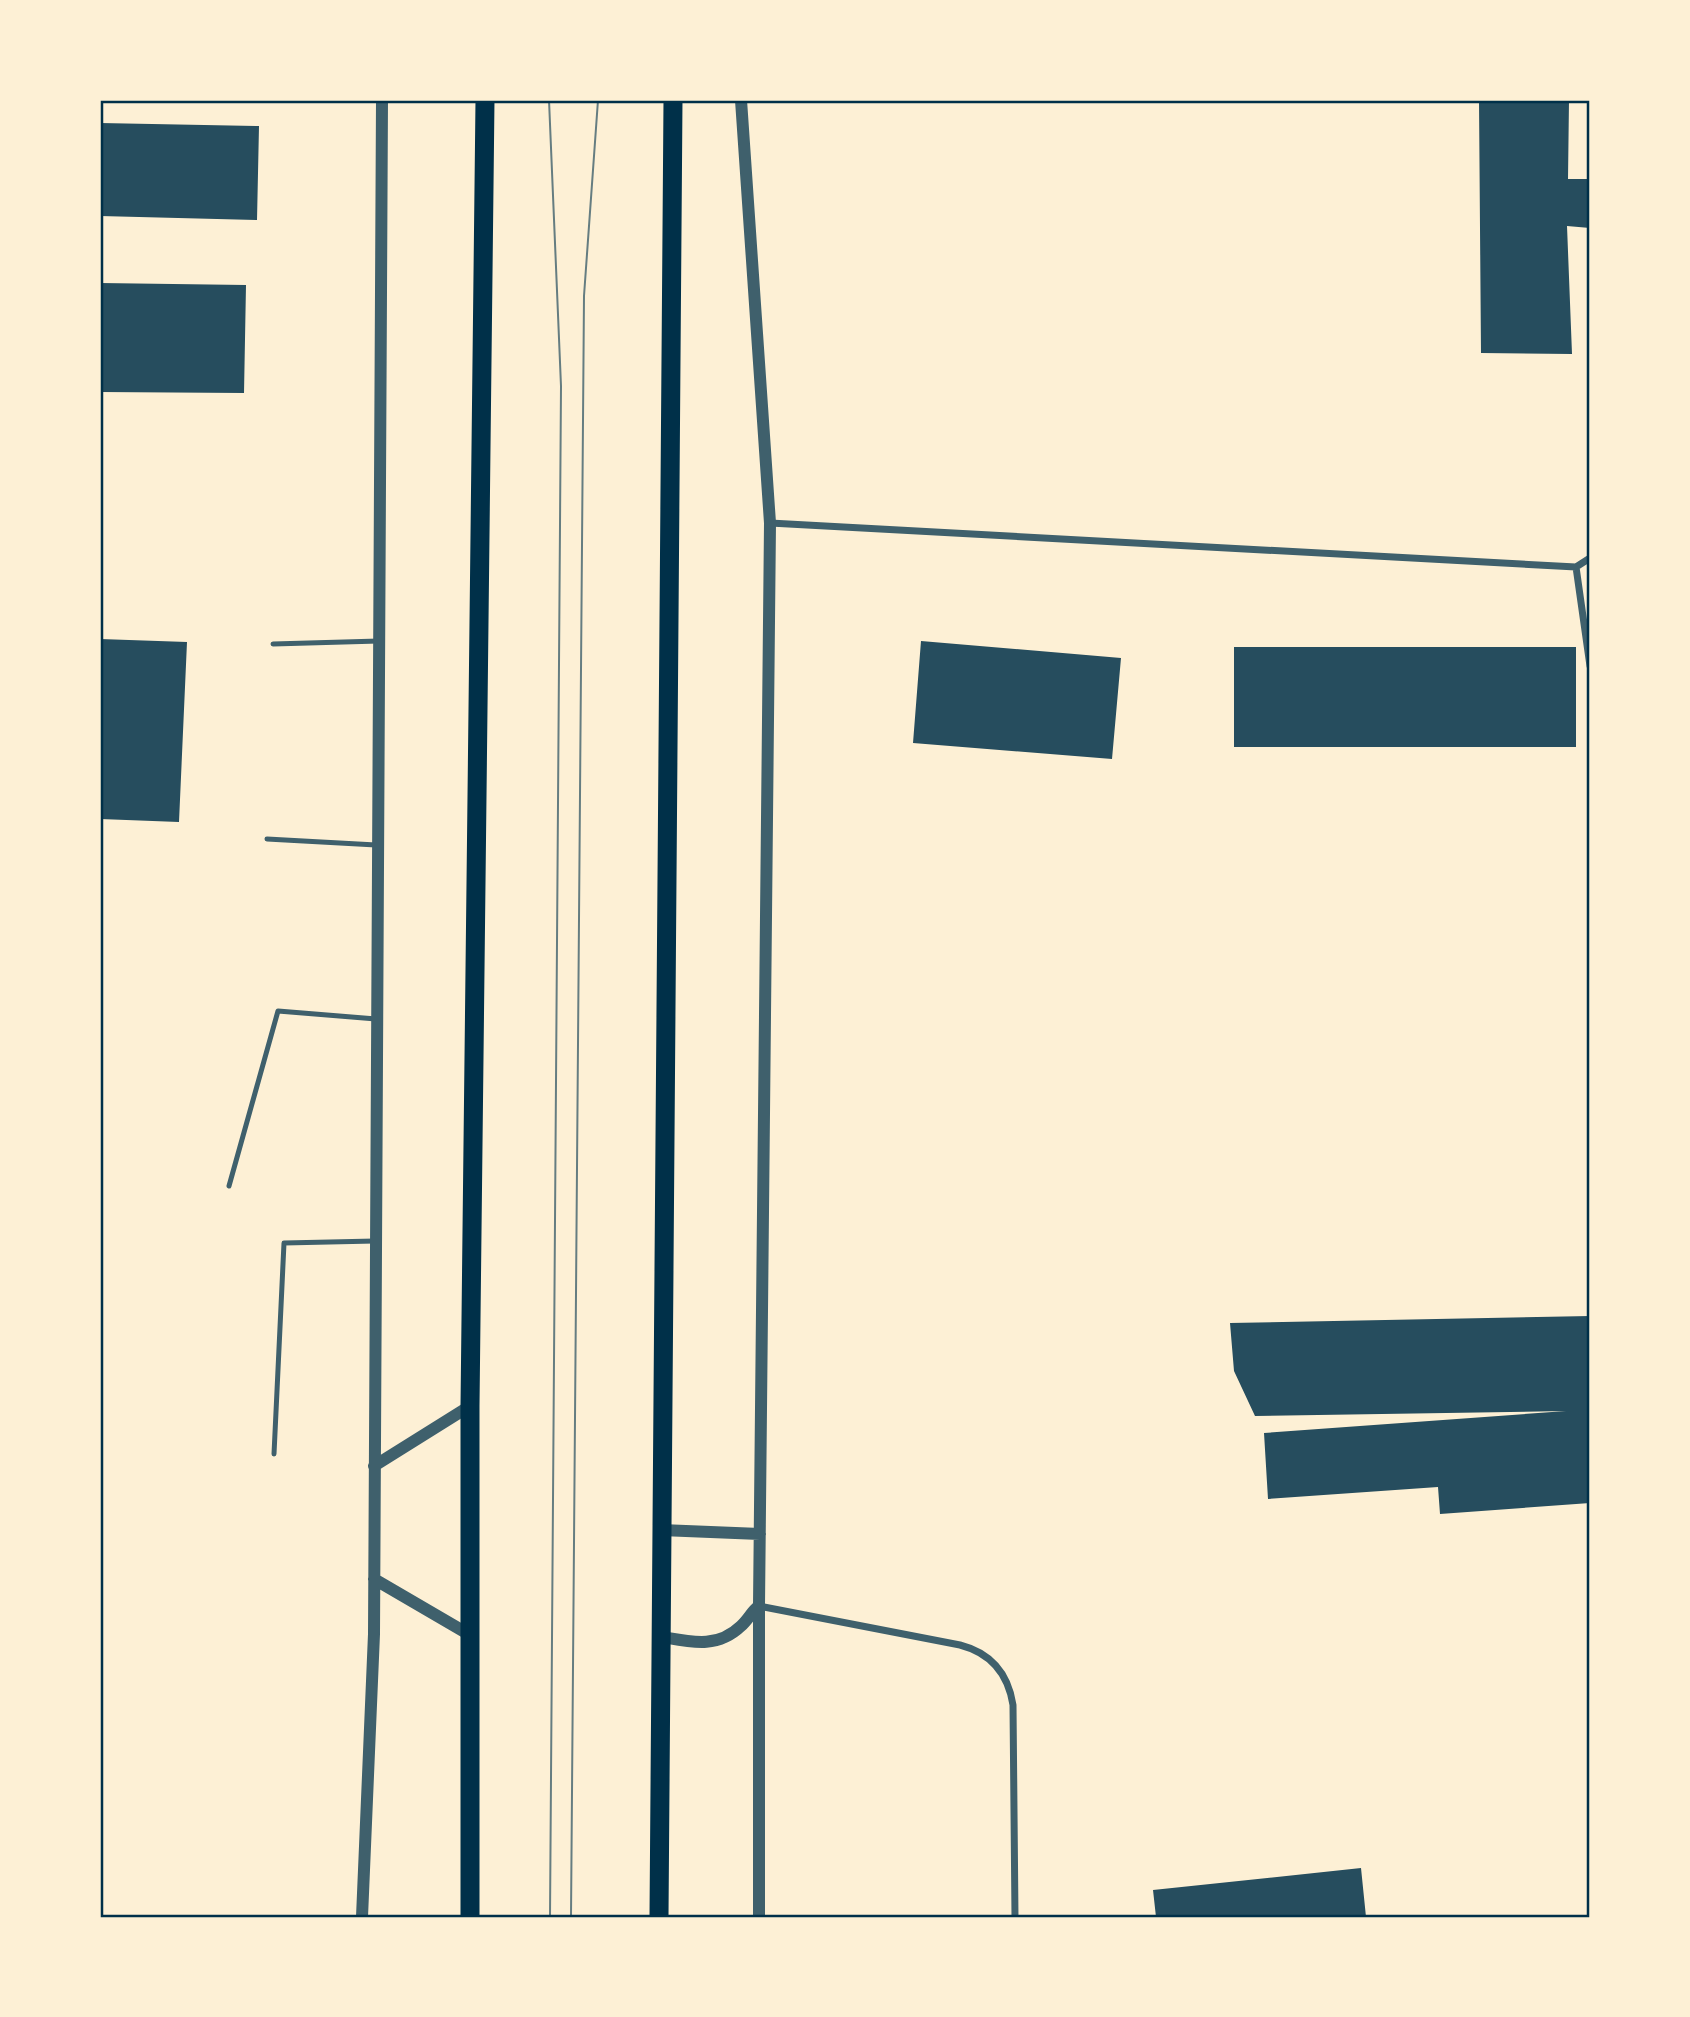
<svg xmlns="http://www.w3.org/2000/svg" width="1690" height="2017" font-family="'DejaVu Sans',sans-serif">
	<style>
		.building { fill: #264d5e }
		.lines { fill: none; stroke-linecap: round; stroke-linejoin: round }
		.service { stroke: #3f606c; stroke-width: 5 }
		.minor { stroke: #3f606c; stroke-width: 7 }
		.tertiary { stroke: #3f606c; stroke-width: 12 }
		.trunk { stroke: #003049; stroke-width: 19 }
		.tram { stroke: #657d81; stroke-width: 2 }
		.neatline { fill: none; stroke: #003049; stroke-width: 2.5 }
	</style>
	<rect width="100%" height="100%" fill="#fdf0d5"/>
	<path class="building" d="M1479,100H1569L1568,179H1590V228L1567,226L1572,354L1481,353Z
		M100,123L259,126L257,220L100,216Z
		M100,283L246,285L244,393L100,392Z
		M100,639L187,642L179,822L100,819Z
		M921,641L1121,658L1112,759L913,743Z
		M1234,647H1576V747H1234Z
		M1590,1316V1503L1440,1514L1438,1487L1268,1499L1264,1433L1566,1411L1255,1416L1234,1371L1230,1323Z
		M1361,1868L1366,1917H1156L1153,1890Z"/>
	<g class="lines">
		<path class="service" d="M273,644L379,641
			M267,839L376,845
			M229,1186L278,1011L376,1019
			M274,1454L284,1243L375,1241"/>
		<path class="minor" d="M770,523L1576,567L1590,558
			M1576,567L1590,666
			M759,1606L960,1645C991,1653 1008,1673 1013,1705L1015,1917"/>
		<path class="tertiary" d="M741,100L770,523L759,1606V1917
			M374,1466L470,1406
			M661,1530L760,1534
			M374,1579L470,1635
			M662,1637C691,1642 717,1649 741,1626C748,1620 752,1611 759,1606
			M362,1917L374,1634L382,100"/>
		<path class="trunk" d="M470,1917V1406L485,100
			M659,1917L673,100"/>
		<path class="tram" d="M549,100L561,386L550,1917
			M571,1917L584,296L598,100"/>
	</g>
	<rect width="1690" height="2017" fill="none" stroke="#fdf0d5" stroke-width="203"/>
	<rect x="102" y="102" width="1486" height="1814" class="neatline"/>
</svg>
